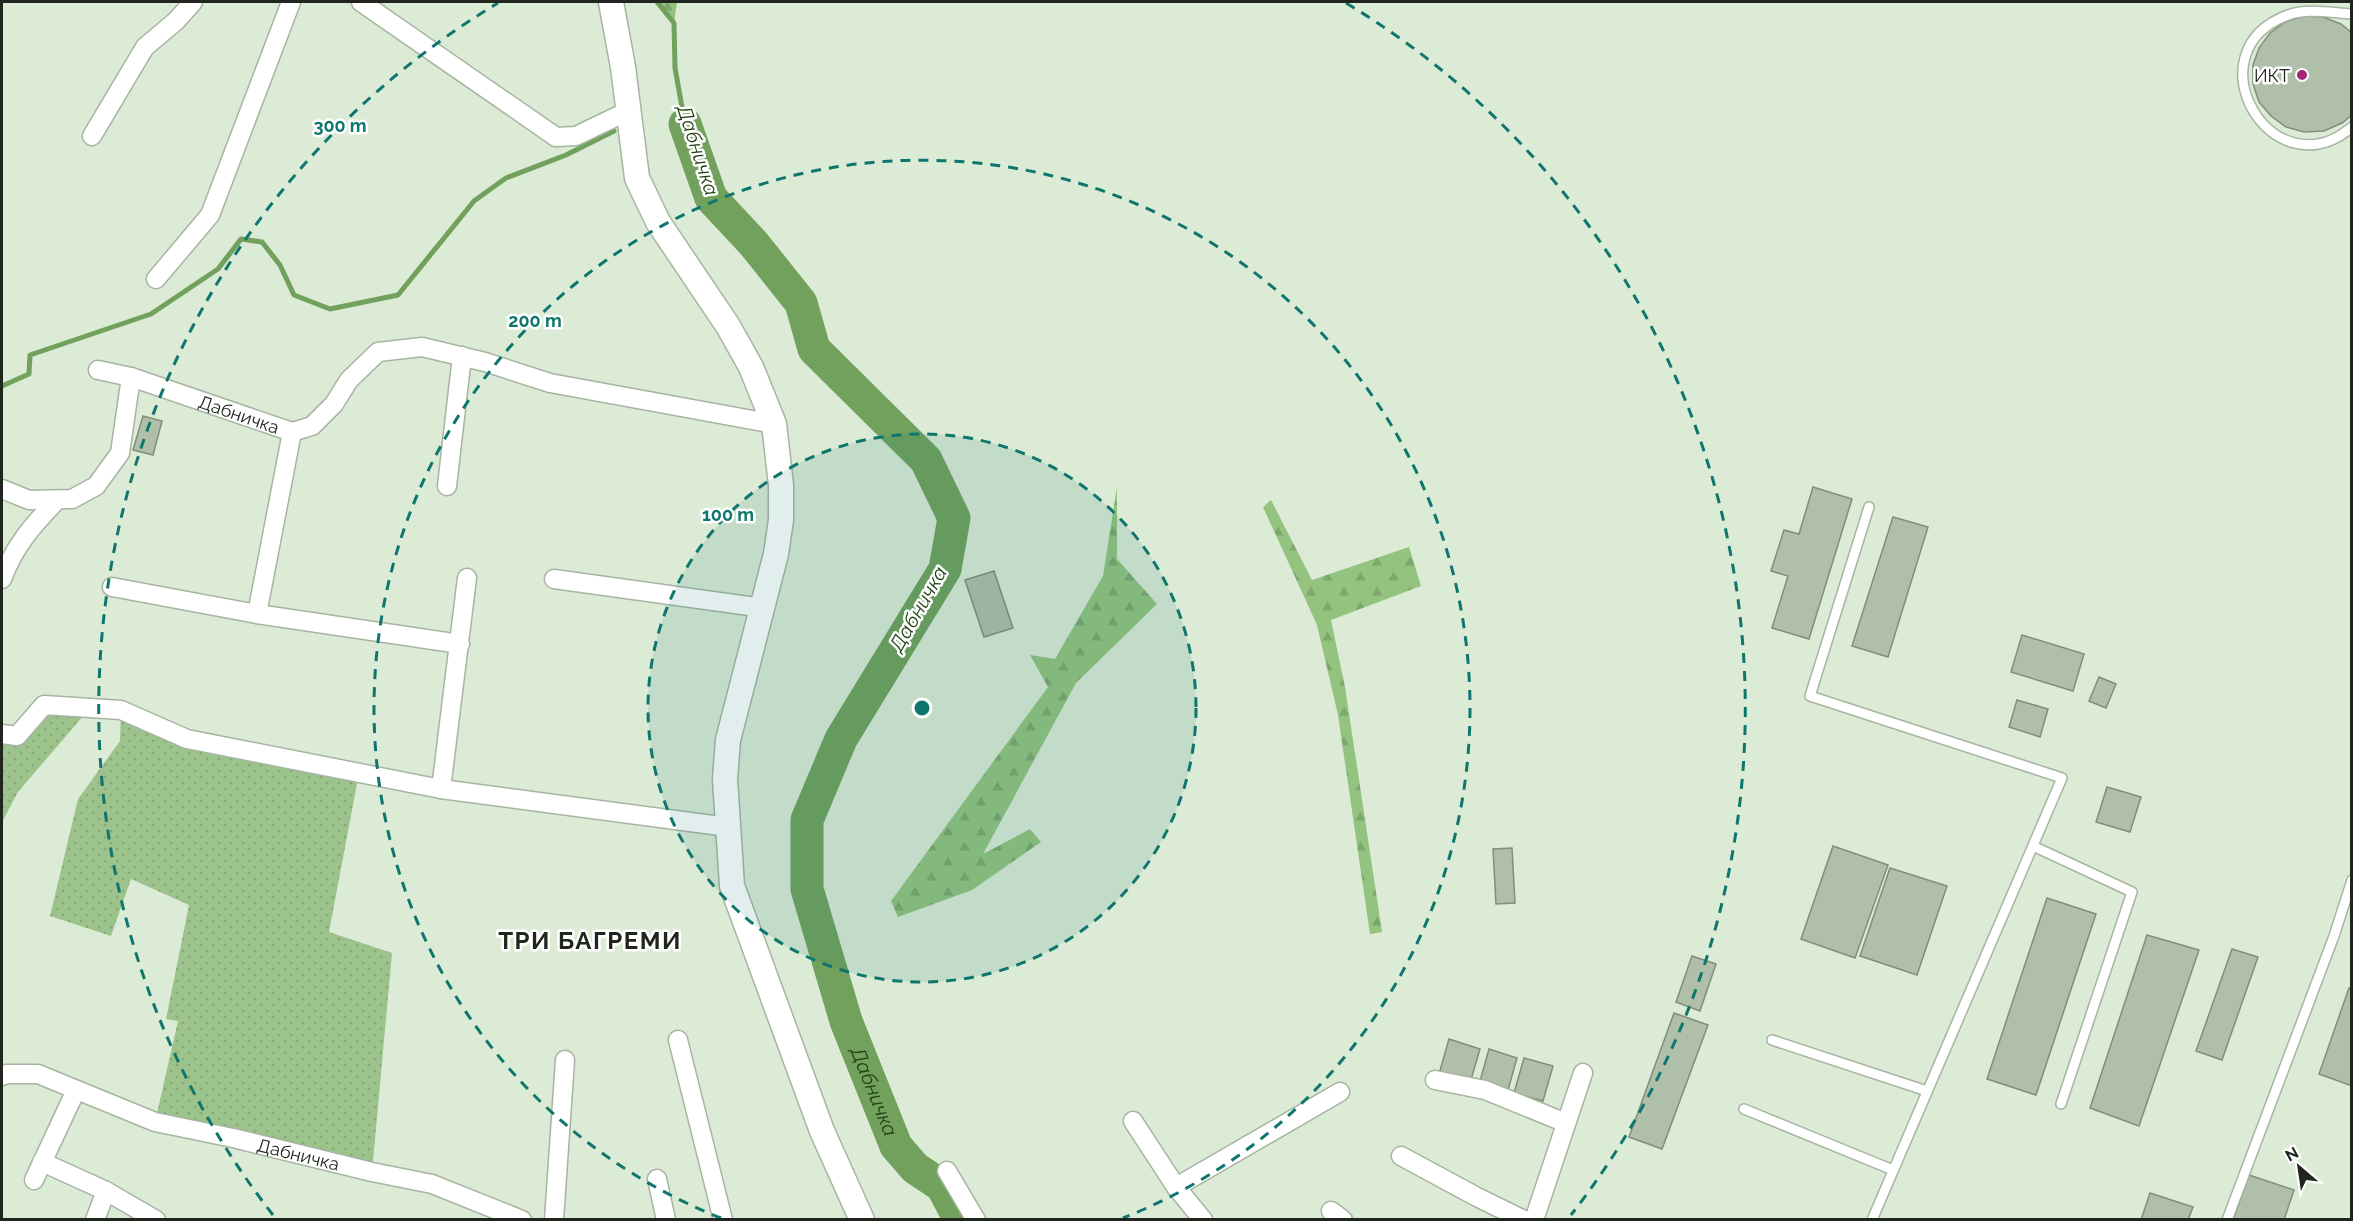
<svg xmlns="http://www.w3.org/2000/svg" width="2353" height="1221" font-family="Raleway,sans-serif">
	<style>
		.grass { fill: url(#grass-dots) }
		.forest { fill: url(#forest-firs) }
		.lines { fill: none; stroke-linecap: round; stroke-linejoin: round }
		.stream { stroke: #72a15e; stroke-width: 5 }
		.river { stroke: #72a15e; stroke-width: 33 }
		.building { fill: #b0bfaa; stroke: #808e7a; stroke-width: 1.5 }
		.service-casing { stroke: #a6b5a1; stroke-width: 12 }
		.minor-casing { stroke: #a6b5a1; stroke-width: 21 }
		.tertiary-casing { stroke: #a6b5a1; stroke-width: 27 }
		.service { stroke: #fff; stroke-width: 9 }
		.minor { stroke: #fff; stroke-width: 18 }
		.tertiary { stroke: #fff; stroke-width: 24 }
		.ring { fill: none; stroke: #0f766e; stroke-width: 3; stroke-dasharray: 10 8 }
		.poi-dot { fill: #a42475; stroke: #fff; stroke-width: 2 }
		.labels { text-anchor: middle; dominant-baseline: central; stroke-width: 5; stroke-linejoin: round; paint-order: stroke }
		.poi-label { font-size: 18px; fill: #20261e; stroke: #fff; text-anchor: end }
		.street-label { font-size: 18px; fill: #20261e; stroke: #fff }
		.water-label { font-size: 20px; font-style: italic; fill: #214112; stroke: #fff }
		.district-label { font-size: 24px; font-weight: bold; letter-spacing: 1.5px; fill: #20261e; stroke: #fff }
		.centre { fill: #0f766e; stroke: #fff; stroke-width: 3 }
		.ring-label { font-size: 18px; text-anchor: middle; font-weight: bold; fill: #0f766e; stroke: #fff; stroke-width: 5; stroke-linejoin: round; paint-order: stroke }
	</style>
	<defs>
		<pattern id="grass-dots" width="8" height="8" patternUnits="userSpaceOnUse" patternTransform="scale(1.5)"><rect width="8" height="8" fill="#9cc38c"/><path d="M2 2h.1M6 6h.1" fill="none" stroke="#86a778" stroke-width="1.8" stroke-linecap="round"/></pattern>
		<pattern id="forest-firs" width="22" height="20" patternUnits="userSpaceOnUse" patternTransform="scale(1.5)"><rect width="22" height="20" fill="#93c37f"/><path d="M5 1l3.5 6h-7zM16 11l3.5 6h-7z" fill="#7ea76d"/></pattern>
	</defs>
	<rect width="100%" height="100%" fill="#dcebd6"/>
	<path class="grass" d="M44,705L90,708L18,792L2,822V734L17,736Z
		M121,710L187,739L359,773L329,932L392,953L372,1172L155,1122L178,1021L166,1019L189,905L131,879L111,936L50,916L78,799L120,741Z"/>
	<path class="forest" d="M657,2H677L674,23Z
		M1117,487V559L1157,604L1076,683L983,854L1030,829L1041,842L972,890L898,917L891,901L1048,687L1030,655L1055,659L1103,576Z
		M1271,500L1312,580L1409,547L1421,586L1331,620L1345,687L1382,932L1370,934L1338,715L1317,625L1263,507Z"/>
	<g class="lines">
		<path class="stream" d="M657,2L674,23L675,68L685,124
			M2,386L29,374L30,355L151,314L218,269L241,239L262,242L280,265L294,295L330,309L398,295L474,201L506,178L566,155L614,131"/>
		<path class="river" id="s1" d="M685,124L711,198L754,244L801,303L814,349L926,460L954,518L945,569L841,739L807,820V889L846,1021L896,1146L915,1168L942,1186L960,1220"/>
	</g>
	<path class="building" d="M2303,16L2323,17L2341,24L2352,33V115L2342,123L2324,131L2304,132L2286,127L2271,116L2259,102L2253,84V65L2259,48L2270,33L2285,22Z
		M143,416L162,421L153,455L133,450Z
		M1813,487L1852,499L1809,639L1772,628L1788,576L1771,571L1784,530L1799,534Z
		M1893,517L1928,527L1888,657L1852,646Z
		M994,571L1013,628L984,637L965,580Z
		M2022,635L2084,654L2073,691L2011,672Z
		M2099,677L2116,684L2106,708L2089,701Z
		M2017,700L2048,709L2040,737L2009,727Z
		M2107,787L2141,797L2130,832L2096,822Z
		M1833,846L1888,865L1855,958L1801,939Z
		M1512,848L1515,903L1496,904L1493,849Z
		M1890,868L1947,886L1917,975L1860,956Z
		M2047,898L2096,914L2036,1095L1987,1079Z
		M2147,935L2199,950L2139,1126L2090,1108Z
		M2232,949L2258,957L2222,1060L2196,1051Z
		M1692,956L1716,964L1700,1011L1676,1002Z
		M2349,988H2352V1086L2319,1074Z
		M1674,1013L1708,1025L1662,1149L1629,1137Z
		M1449,1039L1480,1049L1470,1083L1439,1074Z
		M1489,1049L1517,1058L1508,1090L1480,1081Z
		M1524,1058L1553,1066L1543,1101L1514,1093Z
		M2249,1175L2294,1190L2284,1220H2233Z
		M2150,1193L2193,1207L2188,1220H2141Z"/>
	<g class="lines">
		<defs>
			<path id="service" d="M2352,14C2332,13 2307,8 2288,15C2189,52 2272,194 2352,127
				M1869,507L1810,696L2062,778L1872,1220
				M2033,846L2132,892L2061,1104
				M1772,1040L1927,1091
				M1744,1109L1893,1170
				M2227,1220L2334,936L2352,880"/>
			<g id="minor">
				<path d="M361,2L556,137L576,136L628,111"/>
				<path d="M92,136L145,47L176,21L193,2"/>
				<path d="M156,279L210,215L291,2"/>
				<path id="s2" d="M98,370L131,377L292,432L312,426L334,404L349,380L378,352L422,347L485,362L550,383L774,424"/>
				<path d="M447,486L462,356"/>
				<path d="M2,489L29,500L72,499L96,486L120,453L131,377"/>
				<path d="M2,579C15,545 32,526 57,500"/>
				<path d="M554,579L764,608"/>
				<path d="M112,587L257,614L460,644"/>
				<path d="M257,614L292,432"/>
				<path d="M2,734L17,736L44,705L121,710L187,739L441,789L728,827"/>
				<path d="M441,789L467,578"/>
				<path d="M678,1040L723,1220"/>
				<path id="s3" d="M2,1076L6,1074H38L155,1122L233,1138L372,1172L432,1184L522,1220"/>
				<path d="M1435,1080L1485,1090L1566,1123"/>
				<path d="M1133,1121L1176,1187L1203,1220"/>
				<path d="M1401,1156L1477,1197L1524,1220"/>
				<path d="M42,1162L106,1191L156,1220"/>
				<path d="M947,1171L976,1220"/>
				<path d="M657,1179L666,1220"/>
				<path d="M34,1180L76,1090"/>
				<path d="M1176,1187L1340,1092"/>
				<path d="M1331,1211L1343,1220"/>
				<path d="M95,1220L106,1191"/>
				<path d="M554,1220L565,1060"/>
				<path d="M1534,1220L1583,1073"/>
			</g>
			<path id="tertiary" d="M611,2L623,67L637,178L658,222L728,326L751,367L774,424L781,485V520L776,554L728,740L725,779L732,886L822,1131L862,1220"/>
		</defs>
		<use href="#service" class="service-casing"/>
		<use href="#minor" class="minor-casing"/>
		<use href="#tertiary" class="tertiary-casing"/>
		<use href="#service" class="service"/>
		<use href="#minor" class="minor"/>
		<use href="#tertiary" class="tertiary"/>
	</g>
	<circle cx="922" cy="708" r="274" fill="#0f766e" fill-opacity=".12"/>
	<g class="ring">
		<circle cx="922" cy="708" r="274"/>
		<path d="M721 1218A548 548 0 1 1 1123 1218"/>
		<path d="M273 1215A823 823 0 0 1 498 3M1346 3A823 823 0 0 1 1571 1215"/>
	</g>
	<circle class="poi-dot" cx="2302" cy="75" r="6"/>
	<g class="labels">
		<g class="poi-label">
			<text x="2290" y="75">ИКТ</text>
		</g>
		<g class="street-label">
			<text stroke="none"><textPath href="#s2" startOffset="148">Дабничка</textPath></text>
			<text stroke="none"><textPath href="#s3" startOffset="310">Дабничка</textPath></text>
		</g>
		<g class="water-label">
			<text transform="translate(698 150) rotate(72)">Дабничка</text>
			<text transform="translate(918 609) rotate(-60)">Дабничка</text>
			<text stroke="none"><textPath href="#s1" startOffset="1108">Дабничка</textPath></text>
		</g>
		<g class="district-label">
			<text x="590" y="940">ТРИ БАГРЕМИ</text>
		</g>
	</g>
	<circle cx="922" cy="708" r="9" class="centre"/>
	<g class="ring-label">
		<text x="340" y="132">300 m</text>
		<text x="535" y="327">200 m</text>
		<text x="728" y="521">100 m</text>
	</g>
	<rect width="2353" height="1221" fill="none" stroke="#20261e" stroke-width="6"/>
	<g transform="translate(2299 1167) rotate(331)" stroke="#ffffff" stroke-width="4.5" paint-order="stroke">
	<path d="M0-4.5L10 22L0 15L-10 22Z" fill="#20261e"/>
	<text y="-9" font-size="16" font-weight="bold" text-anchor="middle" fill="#20261e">N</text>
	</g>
</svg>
